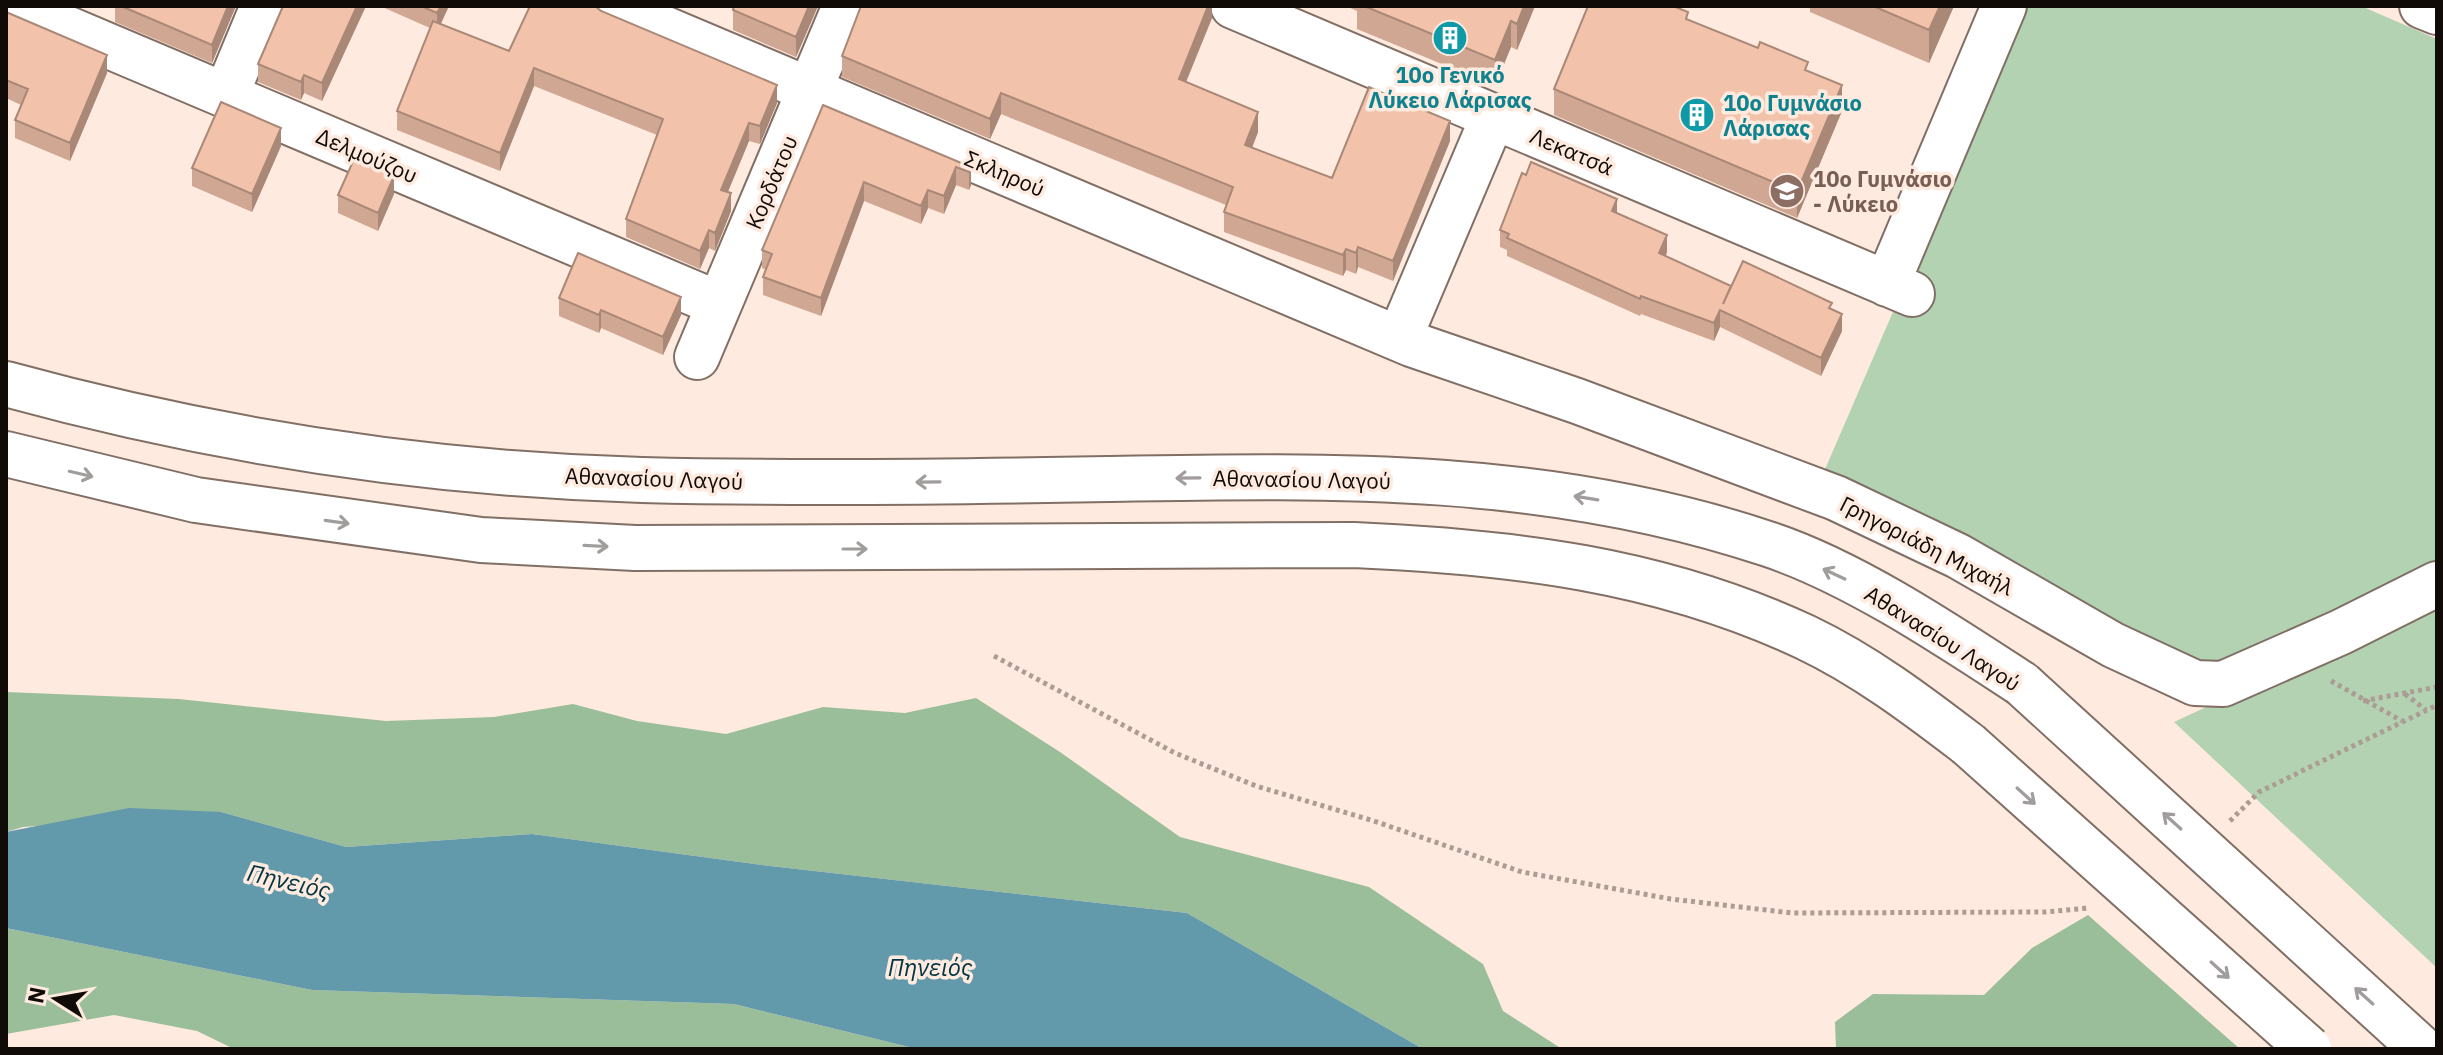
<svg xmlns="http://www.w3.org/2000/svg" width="2443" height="1055" font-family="'IBM Plex Sans',sans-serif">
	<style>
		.green { fill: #b2d2b1 }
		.forest { fill: #9abe9a }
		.water { fill: #6299ab }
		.pier { fill: #feeade }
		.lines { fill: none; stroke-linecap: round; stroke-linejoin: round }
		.minor-casing { stroke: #816f65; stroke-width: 48 }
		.highway-casing { stroke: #816f65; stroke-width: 48 }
		.path { stroke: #ac9d94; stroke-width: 5; stroke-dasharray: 4 4; stroke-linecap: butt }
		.minor { stroke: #fff; stroke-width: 44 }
		.highway { stroke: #fff; stroke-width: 44 }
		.highway-bridge-casing { stroke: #816f65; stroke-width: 48; stroke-linecap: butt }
		.highway-bridge { stroke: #fff; stroke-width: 44 }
		.wall { fill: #d0a792 }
		.shaded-wall { fill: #a98877 }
		.building { fill: #f2c2aa; stroke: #a98877; stroke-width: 2 }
		.oneway { stroke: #a09d9c }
		.labels { text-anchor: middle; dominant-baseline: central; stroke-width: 7; stroke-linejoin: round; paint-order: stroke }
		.culture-label { font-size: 22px; font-weight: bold; fill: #0d838f; stroke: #feeade }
		.street-label { font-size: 22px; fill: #110b07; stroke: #feeade }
		.education-label { font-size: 22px; font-weight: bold; fill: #785e54; stroke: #feeade; text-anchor: start }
		.water-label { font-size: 24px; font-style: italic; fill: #003543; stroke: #feeade }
	</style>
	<rect width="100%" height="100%" fill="#feeade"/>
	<path class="green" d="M2025,6H2361L2437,39V566L2234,666L2197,669L1823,474Z
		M2437,600V968L2174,722Z"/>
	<path class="forest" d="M6,692L179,699L386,721L494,717L573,704L637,721L726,734L823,707L905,713L976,698L1060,752L1180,837L1369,887L1483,964L1503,1011L1562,1049H1423L1187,913L770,866L532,834L346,847L221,812L23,827L6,832Z
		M2088,915L2240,1049H1836L1835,1022L1873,994L1984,995L2032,948Z
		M6,928L312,990L734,1004L917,1049H234L197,1031L114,1015L6,1034Z"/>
	<path class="water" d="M129,808L221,812L346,847L532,834L770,866L1187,913L1423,1049H917L734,1004L312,990L6,928V832Z"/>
	<path class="pier" d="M2414,982L2437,1002V1049L2244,1047Z"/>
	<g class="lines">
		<defs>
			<path id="minor" d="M14,6L719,304
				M611,6L1411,344L1577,401L1836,498L1958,556L2113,645L2195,683L2223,684L2341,632L2437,584
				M1233,6L1912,294
				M2422,6L2437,12
				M226,95L263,6
				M1887,284L2004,6
				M1399,339L1493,117
				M697,357L845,6"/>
			<path id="highway" d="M6,384C214,441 426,474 642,480C797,484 953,482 1109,479C1335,475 1550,471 1768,544C1853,572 1947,635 2022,684
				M6,454L196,500L481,540L635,548L1354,545C1513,552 1659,569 1805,637C1864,665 1917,705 1968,744"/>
		</defs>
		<use href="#minor" class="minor-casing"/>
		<use href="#highway" class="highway-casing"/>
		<path class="path" d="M994,656L1175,753L1256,786L1374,821L1522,872L1671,899L1792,913L2045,912L2088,908
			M2331,681L2402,721
			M2405,694L2426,710
			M2363,701L2437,687
			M2230,821L2259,792L2437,705"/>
		<use href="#minor" class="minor"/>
		<use href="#highway" class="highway"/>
		<defs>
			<path id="highway-bridge" d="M2022,684L2422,1049
				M1968,744L2309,1049"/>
		</defs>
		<use href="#highway-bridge" class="highway-bridge-casing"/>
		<use href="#highway-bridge" class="highway-bridge"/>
	</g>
	<path class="wall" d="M115,6H236L212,63L115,22Z
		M283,6H366L322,101L304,93L301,100L258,82V64Z
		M380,6H449L441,24L509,51L601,11L777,103L760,144L749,141L728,192L731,211L715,251L709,248L700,269L626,237V219L657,135L534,86L500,171L397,130V111L430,28Z
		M818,6L796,57L733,30V10Z
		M1212,6V18L1186,82L1258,132L1252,148L1332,178L1450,141L1393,281L1358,267L1356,274L1346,270L1343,276L1224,232V212L1226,205L1001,114L990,139L842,77V56Z
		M1346,6H1535L1517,50L1511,47L1495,86L1357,29V11Z
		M1810,6H1954L1929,63L1810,12Z
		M6,12L107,73L70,161L15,138V120L21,105L6,98Z
		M1688,20L1808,71L1842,111L1797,218L1554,115V89Z
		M823,105L971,167V185L969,190L956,185L944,214L928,208L921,224L864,201L821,316L763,295V277L766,270L762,268V250Z
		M281,146L252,212L192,186V168Z
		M394,194L378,231L338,213V195Z
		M1617,213L1667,252L1666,256L1731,286L1832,309L1842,331L1821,376L1720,327L1714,341L1641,314L1640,316L1507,256V250L1500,247V230Z
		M559,298L681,315L663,355L601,328L599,333L559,316Z"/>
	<path class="shaded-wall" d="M228,6H236L212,63V45Z
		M357,6H366L322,101V83Z
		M441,6H449L437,31V13Z
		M809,6H818L796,57V37Z
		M1208,6H1212V18L1179,99V79Z
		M1524,6H1535L1517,50V24Z
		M1940,6H1954L1929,63V30Z
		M1511,21V47L1495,86V60Z
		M107,55V73L70,161V143Z
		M534,68V86L500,171V153Z
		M304,75V93L301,100V82Z
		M777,85V103L760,144V126Z
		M1842,85V111L1797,218V192Z
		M1001,93V114L990,139V119Z
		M1258,112V132L1245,166V145Z
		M1450,121V141L1393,281V261Z
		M749,123V141L721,208V190Z
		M281,128V146L252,212V194Z
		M956,167V185L944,214V196Z
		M971,167V185L969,190V172Z
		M394,176V194L378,231V213Z
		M864,182V201L821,316V298Z
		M928,190V208L921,224V206Z
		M731,193V211L715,251V233Z
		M1617,199V216L1612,211Z
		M709,230V248L700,269V251Z
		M1667,235V252L1659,271V253Z
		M1358,247V267L1356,274V253Z
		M1346,249V270L1343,276V255Z
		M681,297V315L663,355V337Z
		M601,310V328L599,333V315Z
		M1720,310V327L1714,341V323Z
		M1842,314V331L1821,376V358Z"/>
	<path class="building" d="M121,6H228L212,45Z
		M283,6H357L322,83L304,75L301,82L258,64Z
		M421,6H441L437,13Z
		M530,6H595L601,11L777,85L760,126L749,123L721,190L731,193L715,233L709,230L700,251L626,219L663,119L534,68L500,153L397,111L433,21L509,51Z
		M734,6H809L796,37L733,10Z
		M861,6H1208L1179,79L1258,112L1245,145L1332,178L1369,87L1450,121L1393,261L1358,247L1356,253L1346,249L1343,255L1224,212L1233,187L1001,93L990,119L842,56Z
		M1364,6H1524L1517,24L1511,21L1495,60Z
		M1588,6H1673L1688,12L1686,19L1758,48L1760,42L1808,62L1805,70L1842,85L1797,192L1554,89Z
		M1873,6H1940L1929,30Z
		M6,12L107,55L70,143L15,120L28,89L6,80Z
		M221,102L281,128L252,194L192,168Z
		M823,105L971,167L969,172L956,167L944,196L928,190L921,206L864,182L821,298L763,277L772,254L762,250Z
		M354,159L394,176L378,213L338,195Z
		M1531,162L1617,199L1612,211L1667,235L1659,253L1731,286L1723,304L1743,261L1832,303L1829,308L1842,314L1821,358L1720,310L1714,323L1641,296L1640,299L1507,238L1509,234L1500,230L1522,173L1526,175Z
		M578,253L681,297L663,337L601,310L599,315L559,298Z"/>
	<defs><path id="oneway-shaft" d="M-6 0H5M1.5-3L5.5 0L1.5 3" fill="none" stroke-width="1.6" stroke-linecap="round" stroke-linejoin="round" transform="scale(2)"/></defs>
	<g class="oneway">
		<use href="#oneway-shaft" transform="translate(81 474) rotate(13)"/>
		<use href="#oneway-shaft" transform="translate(1188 478) rotate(179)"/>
		<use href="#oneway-shaft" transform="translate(928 482) rotate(179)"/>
		<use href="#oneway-shaft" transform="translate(1586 498) rotate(-171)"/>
		<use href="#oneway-shaft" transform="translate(337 522) rotate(8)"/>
		<use href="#oneway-shaft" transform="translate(596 546) rotate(3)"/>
		<use href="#oneway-shaft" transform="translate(855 549)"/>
		<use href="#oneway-shaft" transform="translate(1834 574) rotate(-155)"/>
		<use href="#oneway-shaft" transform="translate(2026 796) rotate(42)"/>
		<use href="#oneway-shaft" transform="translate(2172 821) rotate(-138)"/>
		<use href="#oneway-shaft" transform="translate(2220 970) rotate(42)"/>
		<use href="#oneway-shaft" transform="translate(2364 996) rotate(-138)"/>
	</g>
	<defs>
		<symbol id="building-disc" viewBox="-11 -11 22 22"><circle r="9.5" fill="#0f9aa8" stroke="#feeade"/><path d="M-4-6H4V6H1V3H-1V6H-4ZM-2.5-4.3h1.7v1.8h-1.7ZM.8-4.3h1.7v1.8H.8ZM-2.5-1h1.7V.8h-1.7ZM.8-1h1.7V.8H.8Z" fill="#fff"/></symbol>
		<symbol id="school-disc" viewBox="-11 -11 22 22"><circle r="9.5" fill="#8d6e63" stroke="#feeade"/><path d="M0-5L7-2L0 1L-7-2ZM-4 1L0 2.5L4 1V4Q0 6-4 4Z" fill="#fff"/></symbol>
	</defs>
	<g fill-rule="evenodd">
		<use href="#building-disc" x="1430" y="18" width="40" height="40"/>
		<use href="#building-disc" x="1677" y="95" width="40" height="40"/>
		<use href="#school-disc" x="1767" y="171" width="40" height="40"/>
	</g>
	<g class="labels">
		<g class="culture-label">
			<text x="1450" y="74">10ο Γενικό<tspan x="1450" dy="25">Λύκειο Λάρισας</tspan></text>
			<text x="1723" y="102" text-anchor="start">10o Γυμνάσιο<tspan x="1723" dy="25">Λάρισας</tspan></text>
		</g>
		<g class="street-label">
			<text transform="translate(1572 151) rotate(23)">Λεκατσά</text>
			<text transform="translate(367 155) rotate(23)">Δελμούζου</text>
			<text transform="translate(1005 173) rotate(23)">Σκληρού</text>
			<text transform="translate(771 182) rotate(-67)">Κορδάτου</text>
			<text transform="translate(654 478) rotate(2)">Αθανασίου Λαγού</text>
			<text transform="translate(1302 479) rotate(1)">Αθανασίου Λαγού</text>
			<text transform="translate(1927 545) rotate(27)">Γρηγοριάδη Μιχαήλ</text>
			<text transform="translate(1943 638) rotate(32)">Αθανασίου Λαγού</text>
		</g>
		<g class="education-label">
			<text x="1813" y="178">10ο Γυμνάσιο<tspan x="1813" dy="25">- Λύκειο</tspan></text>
		</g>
		<g class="water-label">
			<text transform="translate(289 881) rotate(13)">Πηνειός</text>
			<text x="930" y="967">Πηνειός</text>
		</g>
	</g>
	<rect width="2443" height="1055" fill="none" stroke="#110b07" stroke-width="16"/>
	<g transform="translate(56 999) rotate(281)" stroke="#feeade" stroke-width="6" paint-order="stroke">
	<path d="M0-6L14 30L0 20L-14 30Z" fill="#110b07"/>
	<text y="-12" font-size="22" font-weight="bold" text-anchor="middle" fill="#110b07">N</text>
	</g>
</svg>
